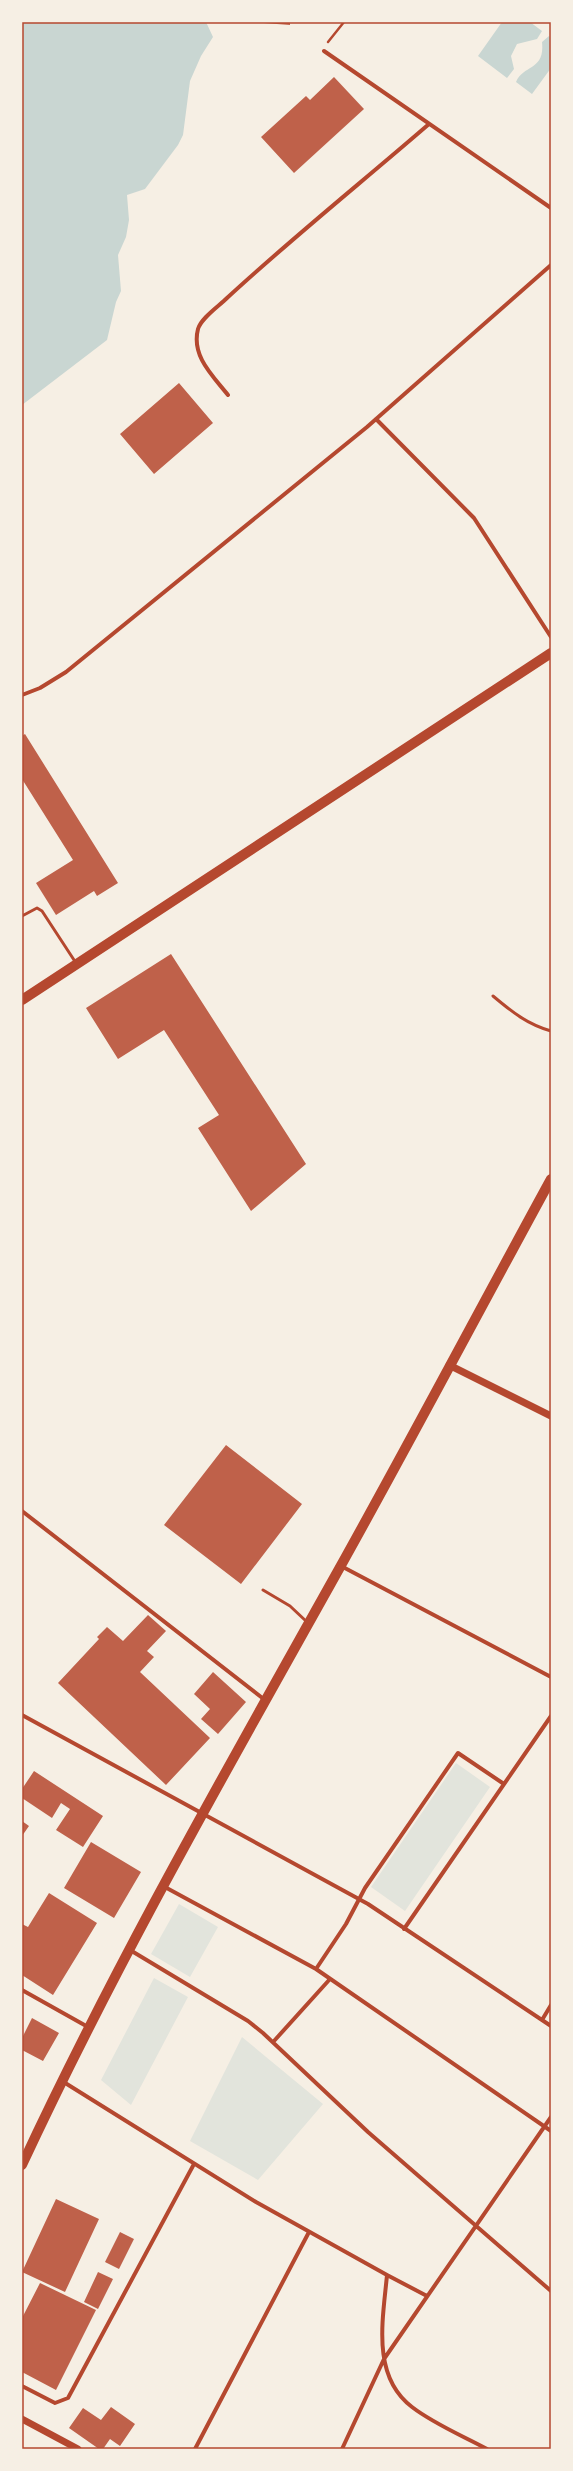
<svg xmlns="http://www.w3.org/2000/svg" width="573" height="2471" font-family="'Nunito Sans',sans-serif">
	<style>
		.green { fill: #e2e4dc }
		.water { fill: #c9d6d2 }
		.building { fill: #bf614a }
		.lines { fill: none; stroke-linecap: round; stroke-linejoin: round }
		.path { stroke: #b5482f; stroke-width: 2.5 }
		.service { stroke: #b5482f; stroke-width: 3 }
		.minor { stroke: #b5482f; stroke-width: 4 }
		.tertiary { stroke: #b5482f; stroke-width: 7 }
		.primary { stroke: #b5482f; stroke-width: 10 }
		.neatline { fill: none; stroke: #b5482f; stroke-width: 1.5 }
	</style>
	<rect width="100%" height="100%" fill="#f6efe4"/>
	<path class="green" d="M456,1763L490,1787L405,1911L371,1887Z
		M179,1904L218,1927L190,1977L151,1954Z
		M154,1978L188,1997L131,2105L101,2080Z
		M242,2037L323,2104L258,2180L190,2141Z"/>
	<path class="water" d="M22,22H206L213,37L201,56L190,81L183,135L178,145L145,189L127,195L129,220L126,237L118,255L121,291L116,302L107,340L22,405Z
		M502,22H530L542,31L537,39L517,44L511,56L514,69L507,78L478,56Z
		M549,36L551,38V68L532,94L516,82C524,64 545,71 542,42Z"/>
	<path class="building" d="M250,22H290V25Z
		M334,77L364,109L294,173L261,137L306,96L310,100Z
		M179,383L213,423L154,474L120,434Z
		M25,734L118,883L97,896L94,891L56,915L36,883L73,860L22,779V736Z
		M171,954L306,1164L251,1211L198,1128L219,1115L164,1030L118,1059L86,1008Z
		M226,1445L302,1504L241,1584L164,1525Z
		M148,1615L166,1631L147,1651L154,1657L140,1672L210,1738L166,1785L58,1683L99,1639L97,1637L107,1627L123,1641Z
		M213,1672L246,1702L218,1734L201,1719L210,1709L194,1694Z
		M34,1771L103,1816L83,1847L56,1830L70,1809L61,1803L52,1818L22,1798V1789Z
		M22,1821L29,1826L22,1836Z
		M91,1842L141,1872L114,1918L64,1888Z
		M49,1893L97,1923L53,1995L22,1975V1924L28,1927Z
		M32,2018L59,2033L43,2061L22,2050V2038Z
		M56,2199L99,2219L65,2292L22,2272Z
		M120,2232L134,2239L119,2269L105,2262Z
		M98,2272L113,2279L98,2309L84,2302Z
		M40,2283L96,2310L56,2390L22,2372V2318Z
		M111,2407L135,2424L120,2446L110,2439L103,2449H99L69,2428L83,2408L101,2420Z"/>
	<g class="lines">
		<path class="path" d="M328,42L344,22"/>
		<path class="service" d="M22,916L37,908L42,911L76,963
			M493,996C512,1012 527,1024 551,1031
			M263,1590L290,1606L307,1622"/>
		<path class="minor" d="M324,51L551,208
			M228,395C213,376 191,356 198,329C201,318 219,306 227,298C292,238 362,182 429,124
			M376,419L474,518L551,637
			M22,695L40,688L66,672L367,427L551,265
			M22,1511L265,1700
			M341,1566L551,1677
			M22,1715L368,1904L551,2026
			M163,1886L316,1969L551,2131
			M404,1929L551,1716
			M130,1950L248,2021L263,2033L368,2132L551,2291
			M316,1969L346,1924L365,1888L458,1753L504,1784
			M22,1990L88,2027
			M542,2020L551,2005
			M274,2041L330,1979
			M62,2081L256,2202L387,2275C383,2319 371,2376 412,2407C434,2424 463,2436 487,2449
			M387,2275L427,2296
			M22,2386L55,2403L68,2398L194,2164
			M195,2449L309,2232
			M342,2449L384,2359L551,2117"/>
		<path class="tertiary" d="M449,1365L551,1416
			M22,2419L78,2449"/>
		<path class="primary" d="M22,1000L551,653
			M22,2165C117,1961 229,1766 339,1569C411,1440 480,1309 551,1179"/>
	</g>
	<rect width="573" height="2471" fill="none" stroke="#f6efe4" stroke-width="46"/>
	<rect x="23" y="23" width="527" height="2425" class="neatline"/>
</svg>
